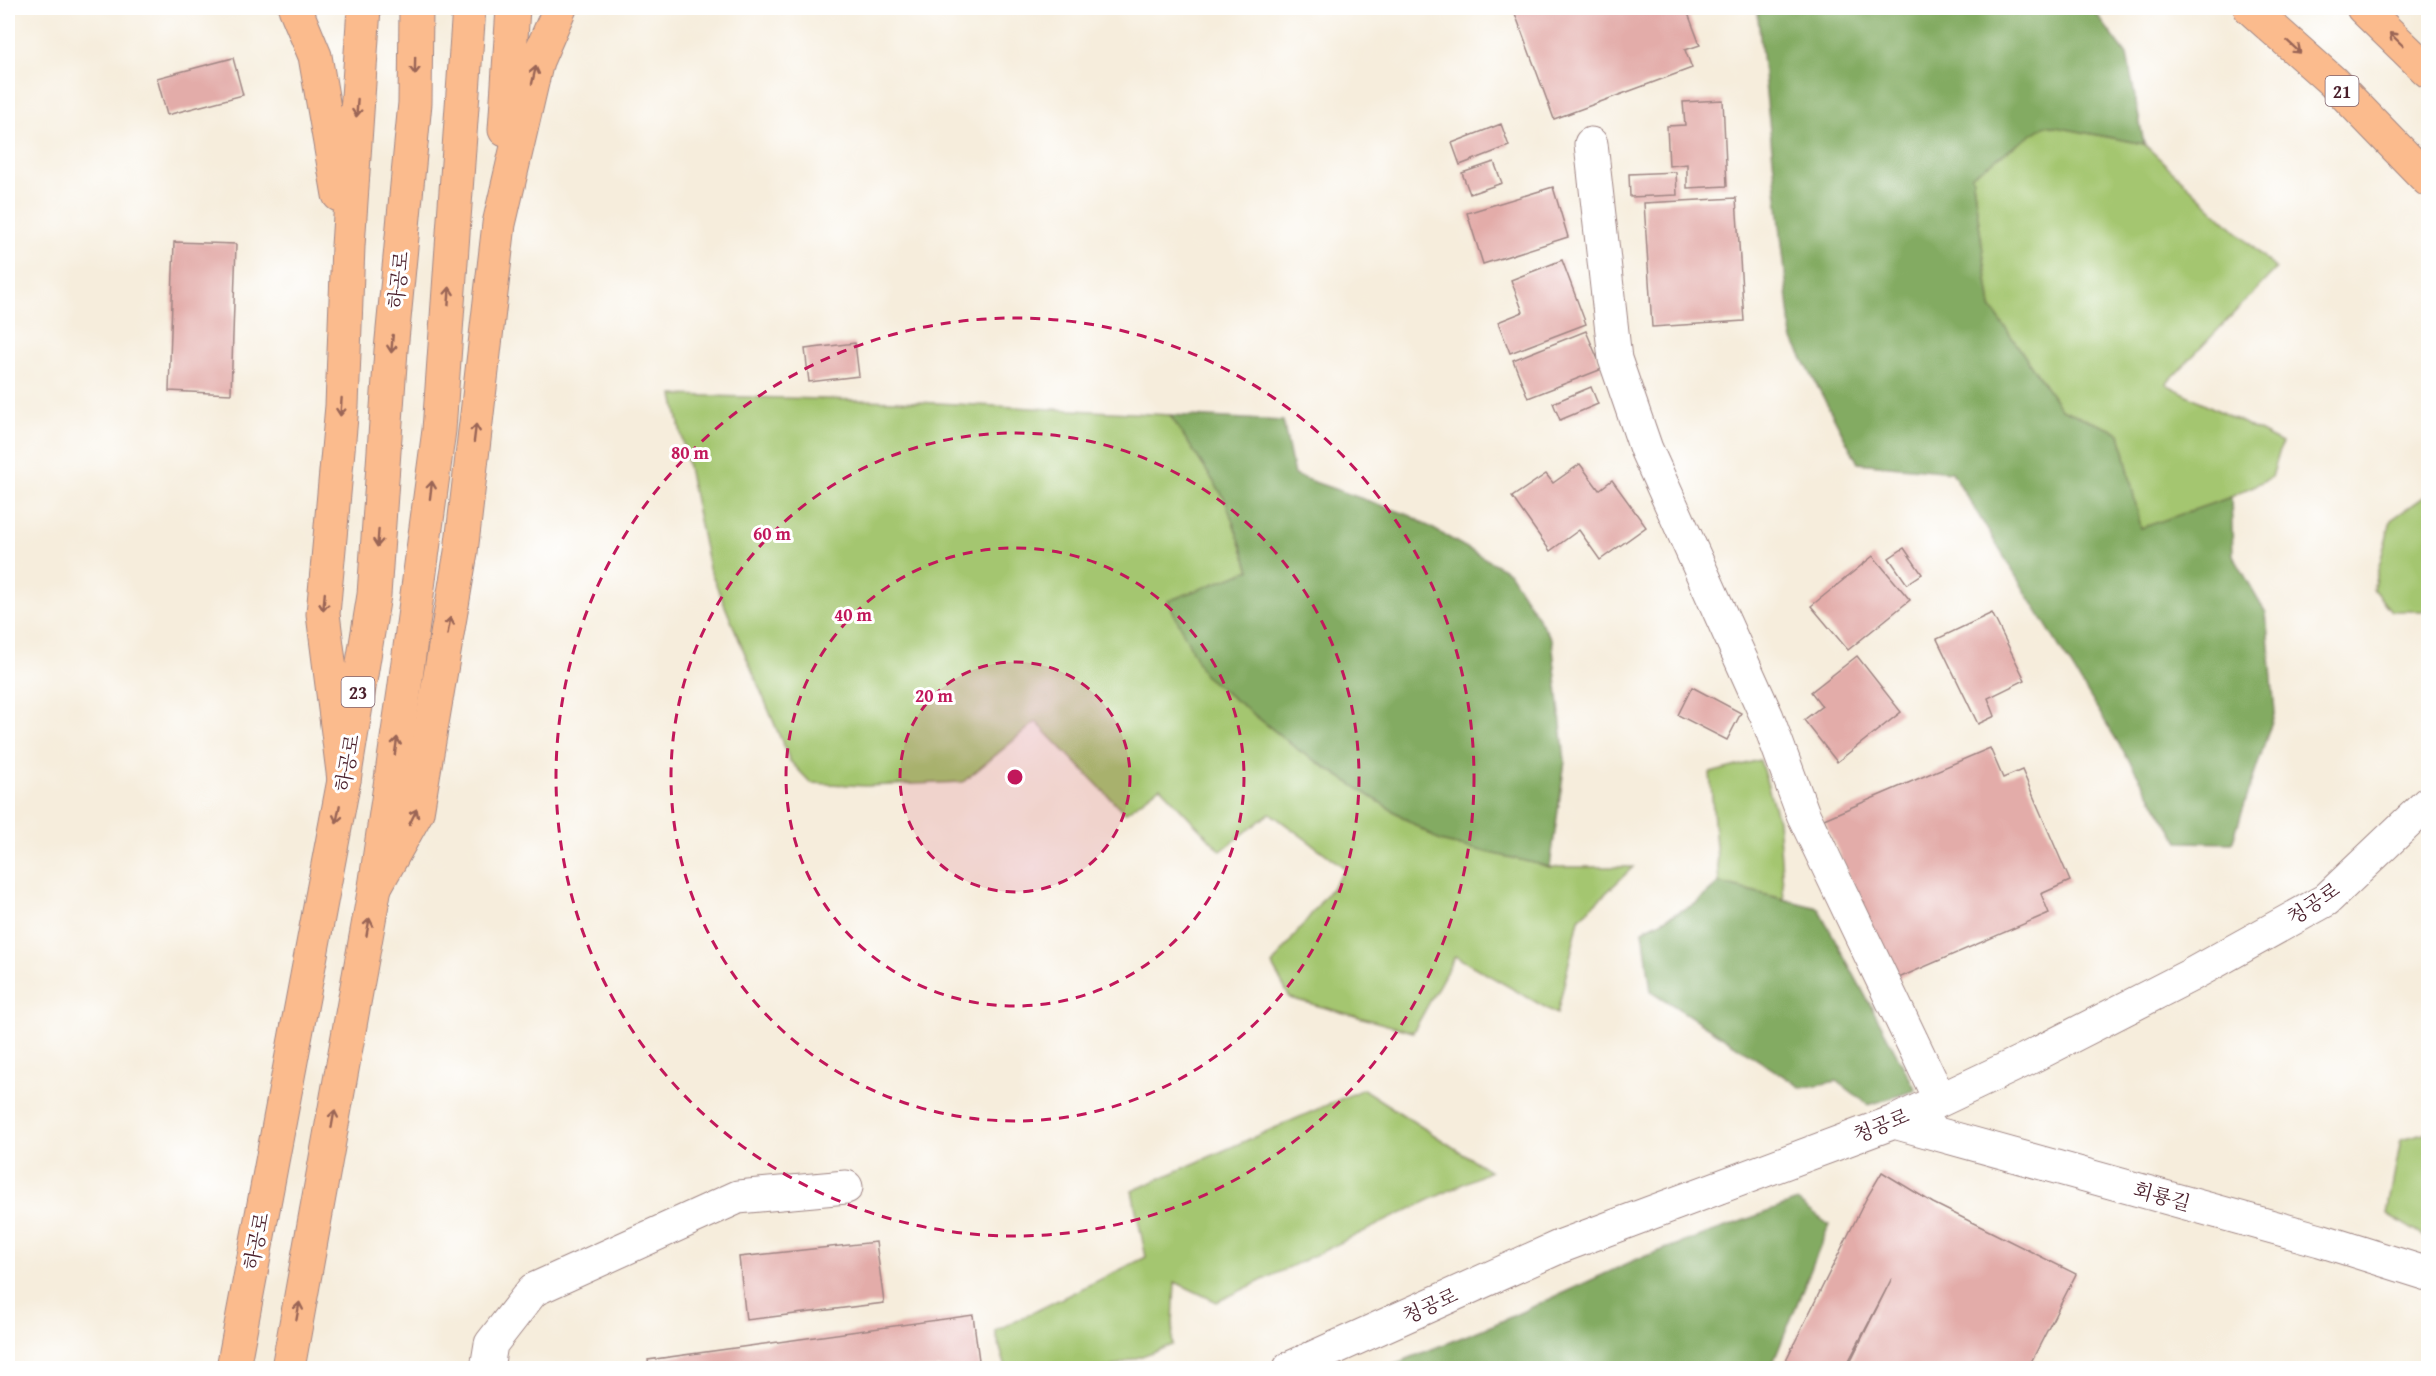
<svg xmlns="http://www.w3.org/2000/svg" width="2436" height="1376" font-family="'Gentium Book Plus','Noto Serif KR',serif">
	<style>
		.green { fill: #a4c66f; stroke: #77724d; stroke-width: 1.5 }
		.forest { fill: #83ab62; stroke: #666546; stroke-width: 1.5 }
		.building { fill: #e3aca9 }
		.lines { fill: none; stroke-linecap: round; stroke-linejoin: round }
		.minor-casing { stroke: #a08684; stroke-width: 35 }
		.major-casing { stroke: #a08684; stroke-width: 35 }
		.highway-casing { stroke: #a08684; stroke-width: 35 }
		.minor { stroke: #fff; stroke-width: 33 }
		.major { stroke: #fbbb8d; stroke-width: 33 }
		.highway { stroke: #fbbb8d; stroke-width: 33 }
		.oneway { stroke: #9a6557 }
		.ring { fill: none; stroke: #c2185b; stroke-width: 3; stroke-dasharray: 10 8 }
		.labels { text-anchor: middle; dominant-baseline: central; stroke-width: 6; stroke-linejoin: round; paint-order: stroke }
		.shield { fill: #fff; stroke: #80626b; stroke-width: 1.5 }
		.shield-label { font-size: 18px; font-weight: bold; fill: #4a1f2b }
		.street-label { font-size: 20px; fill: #4a1f2b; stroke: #fff }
		.centre { fill: #c2185b; stroke: #fff; stroke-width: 3 }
		.ring-label { font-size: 18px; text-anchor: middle; font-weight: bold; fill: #c2185b; stroke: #fff; stroke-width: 6; stroke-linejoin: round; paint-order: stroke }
	</style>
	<rect width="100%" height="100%" fill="#fff"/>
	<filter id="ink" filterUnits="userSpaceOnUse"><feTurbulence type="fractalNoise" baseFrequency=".0167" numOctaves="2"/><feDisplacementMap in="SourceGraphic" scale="12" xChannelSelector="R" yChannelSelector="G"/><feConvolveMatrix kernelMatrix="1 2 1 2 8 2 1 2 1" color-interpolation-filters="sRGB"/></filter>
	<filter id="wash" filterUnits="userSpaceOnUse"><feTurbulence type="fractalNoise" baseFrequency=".008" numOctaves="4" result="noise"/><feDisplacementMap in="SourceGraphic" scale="24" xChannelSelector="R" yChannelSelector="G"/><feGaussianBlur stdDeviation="1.35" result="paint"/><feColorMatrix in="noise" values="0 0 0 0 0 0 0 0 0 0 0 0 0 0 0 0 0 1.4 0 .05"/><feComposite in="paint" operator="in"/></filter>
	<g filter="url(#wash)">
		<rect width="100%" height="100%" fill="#f6eddc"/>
		<path class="green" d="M2046,125L2144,144L2276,269L2166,384L2282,443L2272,477L2231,497L2141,529L2120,433L2061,409L1991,307L1972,175Z
			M673,395L897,401L1170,415L1225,499L1250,571L1204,675L1300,751L1440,841L1550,867H1633L1579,919L1557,1014L1455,956L1413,1032L1290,998L1272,965L1346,869L1270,813L1221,851L1160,787L1125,813L1036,722L963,782L866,786L811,783L790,761L709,568Z
			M2428,494V611H2391L2373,589L2391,520Z
			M1760,760L1778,820L1784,899L1719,883L1710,773Z
			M1363,1089L1490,1171L1217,1302L1175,1282L1172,1345L1109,1368H1006L995,1331L1146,1257L1132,1191Z
			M2428,1132V1239L2387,1214L2401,1139Z"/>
		<path class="forest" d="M1757,8H2092L2127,55L2144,144L2046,125L1972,175L1991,307L2061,409L2120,433L2141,528L2231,497L2233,555L2266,613L2275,712L2232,843L2179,842L1952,472L1858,463L1792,338Z
			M1170,415L1283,421L1294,475L1409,515L1509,572L1552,640L1565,761L1550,867L1440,841L1300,751L1204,675L1168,601L1250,570L1225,499Z
			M1719,883L1818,908L1916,1090L1869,1105L1837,1081L1802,1088L1651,991L1643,930L1695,904Z
			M1797,1201L1829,1225L1771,1368H1384L1493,1325L1635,1260Z"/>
		<g id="blocks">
			<path class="building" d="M1513,8H1686L1700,45L1685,50L1692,68L1554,119Z
				M233,58L243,95L167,115L157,78Z
				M1723,100L1727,186L1687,188V164L1669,166L1667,126L1685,125L1683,102Z
				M1501,124L1509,146L1460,165L1452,143Z
				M1494,162L1502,183L1470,194L1462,173Z
				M1676,172L1677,195L1630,197L1629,174Z
				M1553,187L1568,237L1483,264L1467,213Z
				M1736,198L1744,321L1652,327L1644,203Z
				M174,242L236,244L231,394L169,391Z
				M1562,260L1586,324L1510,353L1498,322L1523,312L1511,280Z
				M1586,331L1602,369L1528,398L1513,360Z
				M855,343L859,376L809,382L805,349Z
				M1591,387L1598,404L1560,420L1553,403Z
				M1580,464L1599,490L1612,480L1646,527L1600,560L1579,530L1550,551L1512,497L1546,474L1553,483Z
				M1904,548L1922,574L1907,584L1889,558Z
				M1873,556L1910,600L1848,650L1811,606Z
				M1992,613L2025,680L1988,698L1995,716L1978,724L1937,639Z
				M1857,656L1901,712L1837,762L1804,720L1822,706L1811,692Z
				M1692,687L1741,713L1727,740L1678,715Z
				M1990,748L2003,778L2022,770L2070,881L2041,894L2049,913L1894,980L1824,819Z
				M1882,1172L1933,1203L2076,1274L2028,1368H1847L1892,1278L1845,1368H1782L1866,1199Z
				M876,1242L884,1303L746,1320L739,1257Z
				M973,1315L980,1368H649L648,1360Z"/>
		</g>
	</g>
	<g filter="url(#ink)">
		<use href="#blocks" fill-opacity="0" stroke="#a08684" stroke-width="1.5"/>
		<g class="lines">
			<defs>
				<path id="minor" d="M1591,144L1615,359L1646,449L1767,717L1803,814L1940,1100
					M1894,1122L2320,1240L2428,1274
					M487,1368L491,1344L533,1290L738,1197L846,1187
					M1290,1368L1559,1247L1894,1122L2025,1060L2189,976L2326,900L2428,803"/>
				<path id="major" d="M233,1368L344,780L374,595L391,350L415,103L416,8
					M288,1368L375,887L404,692L439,430L469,8"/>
				<path id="highway" d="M295,8L315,56L339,195
					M2250,8L2332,81L2428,180
					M2363,8L2428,71
					M505,130L513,8
					M344,780L323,614L342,406L348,246L364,8
					M375,887L417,812L461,552L499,224L537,61L560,8"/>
			</defs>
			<use href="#minor" class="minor-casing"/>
			<use href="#major" class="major-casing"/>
			<use href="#highway" class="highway-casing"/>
			<use href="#minor" class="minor"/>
			<use href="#major" class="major"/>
			<use href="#highway" class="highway"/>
		</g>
		<defs><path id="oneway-shaft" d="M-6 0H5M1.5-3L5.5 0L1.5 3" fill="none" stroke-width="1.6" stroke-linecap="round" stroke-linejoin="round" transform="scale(1.5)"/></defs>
		<g class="oneway">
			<use href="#oneway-shaft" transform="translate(2396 39) rotate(-136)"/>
			<use href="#oneway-shaft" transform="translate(2294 47) rotate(42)"/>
			<use href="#oneway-shaft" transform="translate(415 66) rotate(91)"/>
			<use href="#oneway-shaft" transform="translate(534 75) rotate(-77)"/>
			<use href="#oneway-shaft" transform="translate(357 108) rotate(94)"/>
			<use href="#oneway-shaft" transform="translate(449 296) rotate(-86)"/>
			<use href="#oneway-shaft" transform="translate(392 344) rotate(95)"/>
			<use href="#oneway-shaft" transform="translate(341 407) rotate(94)"/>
			<use href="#oneway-shaft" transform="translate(475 433) rotate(-83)"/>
			<use href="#oneway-shaft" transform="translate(431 490) rotate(-83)"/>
			<use href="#oneway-shaft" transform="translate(378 538) rotate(94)"/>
			<use href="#oneway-shaft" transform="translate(324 602) rotate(95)"/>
			<use href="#oneway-shaft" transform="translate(449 626) rotate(-80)"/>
			<use href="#oneway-shaft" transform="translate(396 746) rotate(-82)"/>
			<use href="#oneway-shaft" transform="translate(338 814) rotate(101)"/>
			<use href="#oneway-shaft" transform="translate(413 817) rotate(-64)"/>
			<use href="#oneway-shaft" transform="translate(368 927) rotate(-80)"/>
			<use href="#oneway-shaft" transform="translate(333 1119) rotate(-80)"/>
			<use href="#oneway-shaft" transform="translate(298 1311) rotate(-80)"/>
		</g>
	</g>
	<circle cx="1015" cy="777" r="115" fill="#c2185b" fill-opacity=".12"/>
	<g class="ring">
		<circle cx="1015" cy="777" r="115"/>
		<circle cx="1015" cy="777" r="229"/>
		<circle cx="1015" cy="777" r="344"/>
		<circle cx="1015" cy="777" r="459"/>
	</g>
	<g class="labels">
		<g class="shield">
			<rect x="2325.5" y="76" width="33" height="30" rx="4.5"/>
			<rect x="341.5" y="677" width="33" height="30" rx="4.5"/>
		</g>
		<g class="shield-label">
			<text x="2342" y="91">21</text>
			<text x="358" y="692">23</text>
		</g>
		<g class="street-label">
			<text transform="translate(398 280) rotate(-84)">하공로</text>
			<text transform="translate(347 763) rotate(-80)">하공로</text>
			<text transform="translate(2313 903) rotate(-34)">청공로</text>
			<text transform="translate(1881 1125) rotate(-22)">청공로</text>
			<text transform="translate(2162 1196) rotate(15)">회룡길</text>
			<text transform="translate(256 1241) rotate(-79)">하공로</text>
			<text transform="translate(1430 1305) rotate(-24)">청공로</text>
		</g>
	</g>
	<circle cx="1015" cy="777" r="9" class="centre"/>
	<g class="ring-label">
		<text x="690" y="459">80 m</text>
		<text x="772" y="540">60 m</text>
		<text x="853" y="621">40 m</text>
		<text x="934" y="702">20 m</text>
	</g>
	<rect width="2436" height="1376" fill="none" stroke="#fff" stroke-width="30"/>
</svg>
